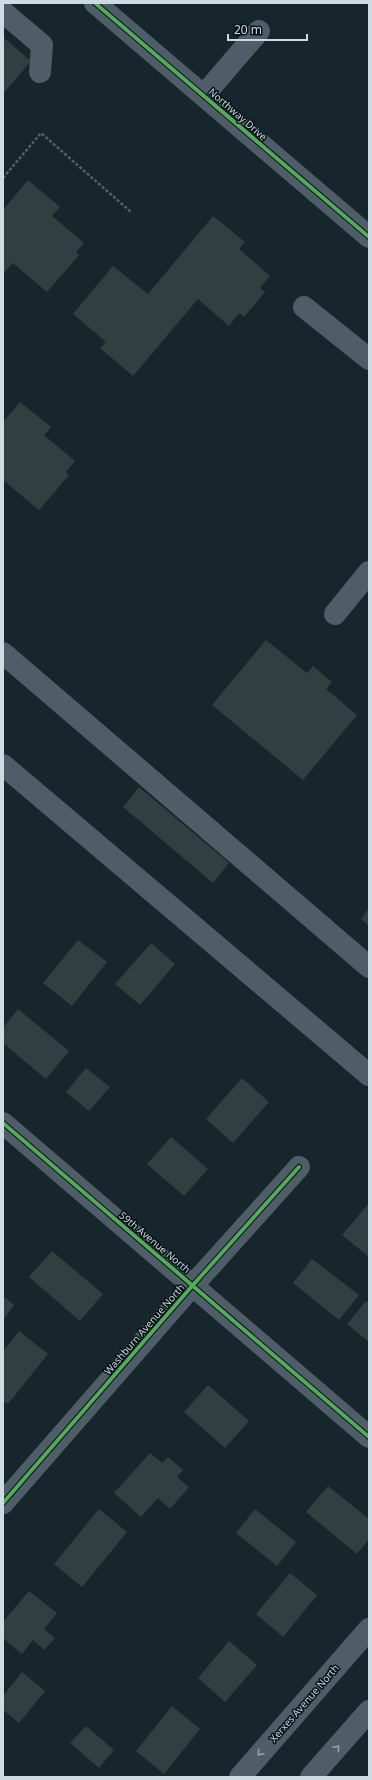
<svg xmlns="http://www.w3.org/2000/svg" width="372" height="1780" font-family="'Noto Sans',sans-serif">
	<style>
		.building { fill: #313f41 }
		.lines { fill: none; stroke-linecap: round; stroke-linejoin: round }
		.path { stroke: #536068; stroke-width: 2.5; stroke-dasharray: 3 2; stroke-linecap: butt }
		.minor { stroke: #4e5d68; stroke-width: 22 }
		.cycleway-casing { stroke: #061115; stroke-width: 6 }
		.cycleway { stroke: #51ab58; stroke-width: 4 }
		.oneway { stroke: #93a3ab }
		.labels { text-anchor: middle; dominant-baseline: central; stroke-width: 3; stroke-linejoin: round; paint-order: stroke }
		.street-label { font-size: 10px; fill: #ccdce2; stroke: #061115 }
	</style>
	<rect width="100%" height="100%" fill="#16262c"/>
	<path class="building" d="M3,37L31,61L3,94Z
		M28,180L60,207L52,216L84,243L76,252L79,255L47,292L13,263L3,274V210Z
		M213,216L245,242L239,249L270,276L260,288L265,292L244,317L239,313L229,326L198,299L133,376L100,348L106,342L73,314L113,266L148,294Z
		M20,402L51,427L44,435L75,461L66,472L69,475L39,510L4,481L3,482V422Z
		M266,640L307,673L313,666L332,682L326,689L357,715L303,780L212,705Z
		M139,787L229,863L213,883L123,807Z
		M369,908V926L361,919Z
		M78,940L107,962L72,1006L43,983Z
		M151,943L175,964L140,1005L115,984Z
		M18,1009L69,1051L46,1079L3,1043V1028Z
		M86,1068L110,1087L89,1111L66,1092Z
		M242,1078L269,1102L233,1143L206,1119Z
		M171,1137L208,1169L184,1196L147,1164Z
		M369,1203V1257L342,1235Z
		M52,1251L103,1294L80,1321L29,1277Z
		M312,1259L359,1295L339,1320L293,1283Z
		M3,1296L14,1305L3,1320Z
		M366,1301L369,1303V1342L347,1324Z
		M19,1331L48,1354L8,1404L3,1401V1351Z
		M208,1385L249,1421L225,1448L184,1412Z
		M150,1453L162,1463L168,1457L183,1470L177,1477L189,1487L170,1509L158,1498L141,1517L114,1493Z
		M328,1486L369,1519V1539L357,1554L306,1512Z
		M99,1509L127,1532L82,1587L54,1564Z
		M255,1509L296,1542L277,1566L236,1533Z
		M290,1573L317,1595L283,1637L256,1614Z
		M29,1591L57,1613L44,1629L55,1638L44,1650L33,1640L22,1654L3,1638V1622Z
		M229,1641L257,1665L225,1702L198,1678Z
		M22,1672L45,1691L19,1723L3,1710V1696Z
		M172,1706L200,1729L164,1774L136,1751Z
		M86,1726L114,1750L99,1768L70,1743Z"/>
	<g class="lines">
		<path class="path" d="M3,178L41,133L131,212"/>
		<path class="minor" d="M95,3L369,237
			M3,12L42,45L40,72
			M204,95L259,31
			M304,307L369,359
			M335,614L369,572
			M3,653L369,967
			M3,765L369,1075
			M3,1123L369,1437
			M3,1503L193,1285L299,1167
			M240,1777L369,1629
			M311,1777L369,1711"/>
		<defs>
			<path id="cycleway" d="M95,3L369,237
				M3,1123L369,1437
				M3,1503L193,1285L299,1167"/>
		</defs>
		<use href="#cycleway" class="cycleway-casing"/>
		<use href="#cycleway" class="cycleway"/>
	</g>
	<defs><path id="oneway-chevron" d="M-2-3.5L2.5 0L-2 3.5" fill="none" stroke-width="1.6" stroke-linecap="round" stroke-linejoin="round"/></defs>
	<g class="oneway">
		<use href="#oneway-chevron" transform="translate(337 1748) rotate(-49)"/>
		<use href="#oneway-chevron" transform="translate(260 1753) rotate(131)"/>
	</g>
	<g class="labels">
		<g class="street-label">
			<text transform="translate(238 114) rotate(41)">Northway Drive</text>
			<text transform="translate(155 1242) rotate(40)">59th Avenue North</text>
			<text transform="translate(144 1329) rotate(-49)">Washburn Avenue North</text>
			<text transform="translate(304 1703) rotate(-49)">Xerxes Avenue North</text>
		</g>
	</g>
	<rect width="372" height="1780" fill="none" stroke="#ccdce2" stroke-width="8"/>
	<path d="M228 34v6h79v-6" fill="none" stroke="#ccdce2" stroke-width="2"/>
	<text x="234" y="34" font-size="12" fill="#ccdce2" stroke="#061115" stroke-width="3" paint-order="stroke">20 m</text>
</svg>
